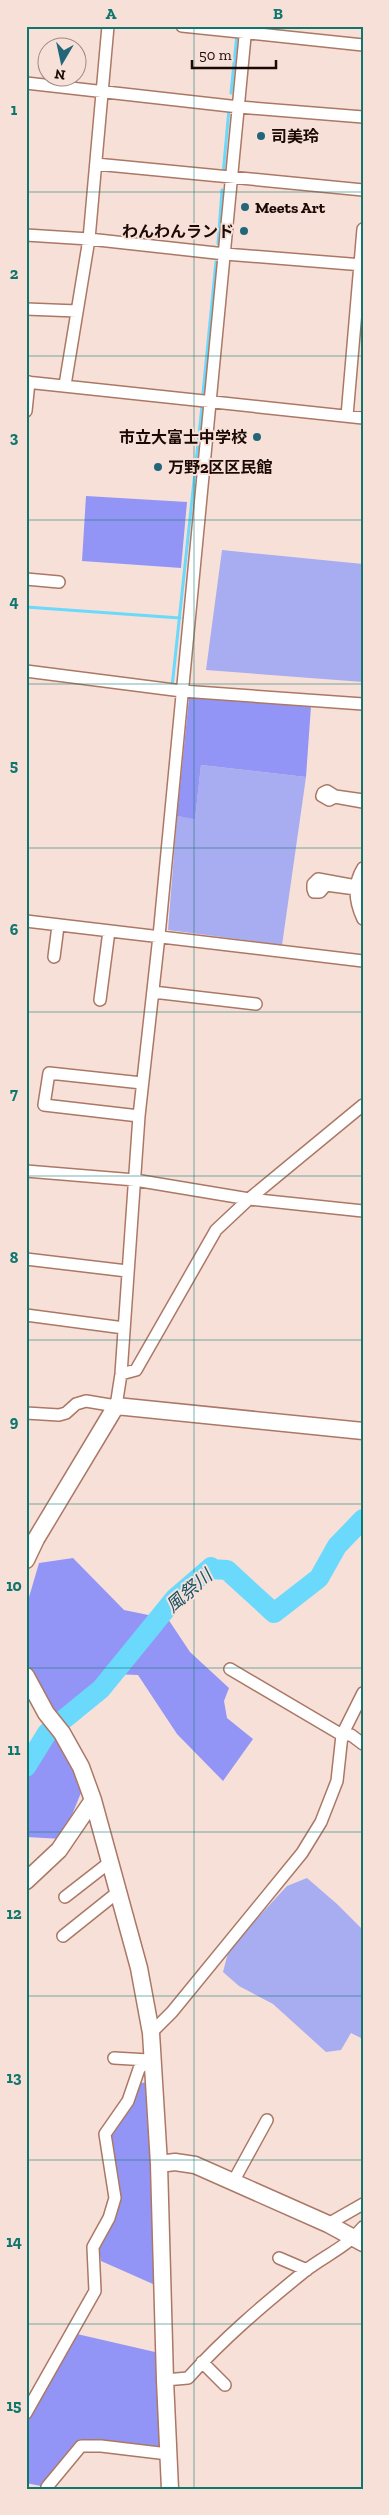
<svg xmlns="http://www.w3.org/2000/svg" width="389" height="2515" font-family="'Zilla Slab','Noto Sans JP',serif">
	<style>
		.green { fill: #a8acf1 }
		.forest { fill: #9395f6 }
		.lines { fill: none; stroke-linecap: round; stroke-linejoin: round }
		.stream { stroke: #6ad9fb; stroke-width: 3 }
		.river { stroke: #6ad9fb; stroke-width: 20 }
		.street-casing { stroke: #ab7865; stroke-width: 14 }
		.secondary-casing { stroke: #ab7865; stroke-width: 19 }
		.street { stroke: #fff; stroke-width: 11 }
		.secondary { stroke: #fff; stroke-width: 16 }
		.grid { fill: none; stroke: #0f766e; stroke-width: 1; stroke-opacity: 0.55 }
		.poi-dot { fill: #246679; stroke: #f7e0d8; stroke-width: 2 }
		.labels { text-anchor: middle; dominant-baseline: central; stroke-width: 4; stroke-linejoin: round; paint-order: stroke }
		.poi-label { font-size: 16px; font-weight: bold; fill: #1c0904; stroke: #f7e0d8; text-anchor: start }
		.water-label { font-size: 18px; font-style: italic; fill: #145365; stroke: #f7e0d8 }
		.neatline { fill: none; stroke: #0f766e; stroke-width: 2 }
		.grid-label { font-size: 16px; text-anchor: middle; font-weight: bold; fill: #0f766e }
	</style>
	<rect width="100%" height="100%" fill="#f7e0d8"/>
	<path class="green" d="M222,550L363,564V682L206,670Z
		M201,765L306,777L282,945L168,930L177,816L195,818Z
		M307,1878L337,1904L363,1930V2039L351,2033L341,2050L326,2052L273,2004L239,1986L223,1972L229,1949L287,1886Z"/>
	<path class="forest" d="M86,496L187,502L181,568L82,561Z
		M189,698L311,706L306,777L201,765L195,819L177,816Z
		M73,1558L124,1610L168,1619L190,1652L229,1688L224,1701L227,1718L253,1739L223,1781L177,1734L138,1675L111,1674L68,1717V1744L83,1788L62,1839L26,1837V1778L35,1766L46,1713L26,1659L27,1604L39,1563Z
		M148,2082L154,2276L153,2284L101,2261L99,2249L115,2219L121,2199L110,2135L132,2105L141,2083Z
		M77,2334L155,2352L160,2448L80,2439L41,2486L26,2483V2423Z"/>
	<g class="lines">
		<path class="stream" d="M231,93L237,34
			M223,175L229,109
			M218,244L222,190
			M203,393L216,262
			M26,607L180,618
			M172,687L202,406"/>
		<path class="river" d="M26,1767L47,1733L101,1689L175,1598L211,1567L212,1569L227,1570L274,1613L319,1578L337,1546L363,1519"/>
		<defs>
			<path id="street" d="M182,26L363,45
				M26,83L239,107L363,117
				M96,164L363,190
				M26,235L89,239L225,254L363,265
				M26,309L77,311
				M26,382L363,418
				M65,385L89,239L108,26
				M26,411L29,382
				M347,416L363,229
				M26,579L59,582
				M26,671L182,691L363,704
				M363,800L335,796L327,791L323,793L322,796L329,800L335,797L363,802
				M363,868C353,884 355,902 363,919
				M356,886L318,879L313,884V889L314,892H320L326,885L356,889
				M26,921L363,961
				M54,957L58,926
				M153,992L256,1004
				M100,1000L109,931
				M139,1116L44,1105L49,1073L142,1083
				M26,1171L135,1180L249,1199L363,1211
				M26,1259L127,1271
				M26,1315L124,1328
				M121,1374L136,1370L216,1230L249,1199L363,1105
				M26,1413L59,1415L66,1413L76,1404L86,1401L116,1406L121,1374L139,1116L159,936L246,26
				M230,1669L342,1735H351L363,1744
				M65,1897L110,1862
				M63,1936L118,1892
				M151,2033L172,2012L302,1853L321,1822L337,1781L342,1735L363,1693
				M114,2058L148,2060
				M233,2182L267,2120
				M328,2224L363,2204
				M279,2258L307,2270
				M202,2362L225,2385
				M165,2380L188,2378C224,2338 263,2305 305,2271C324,2256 347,2247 363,2227
				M26,2413L95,2291L93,2247L109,2218L115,2198L105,2134L128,2101L139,2069L152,2055
				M47,2487L81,2446H101L168,2454"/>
			<path id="secondary" d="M26,1560L36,1539L116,1406L363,1431
				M26,1676L46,1713L62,1733L81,1767L93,1800L139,1968L151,2033L159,2164L165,2380L170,2489
				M26,1881L59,1850L93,1800
				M159,2164L175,2162L195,2165L328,2224L363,2243"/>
		</defs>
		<use href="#street" class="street-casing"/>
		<use href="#secondary" class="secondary-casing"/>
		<use href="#street" class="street"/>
		<use href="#secondary" class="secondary"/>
	</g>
	<path class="grid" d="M194,26V2489M26,192H363M26,356H363M26,520H363M26,684H363M26,848H363M26,1012H363M26,1176H363M26,1340H363M26,1504H363M26,1668H363M26,1832H363M26,1996H363M26,2160H363M26,2324H363"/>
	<g class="poi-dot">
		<circle cx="261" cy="136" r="5"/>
		<circle cx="245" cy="207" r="5"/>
		<circle cx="244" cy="231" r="5"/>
		<circle cx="257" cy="437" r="5"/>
		<circle cx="158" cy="467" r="5"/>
	</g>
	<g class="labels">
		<g class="poi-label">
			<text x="271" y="136">司美玲</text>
			<text x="255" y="207">Meets Art</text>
			<text x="234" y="231" text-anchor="end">わんわんランド</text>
			<text x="247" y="437" text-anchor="end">市立大富士中学校</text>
			<text x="168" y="467">万野2区区民館</text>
		</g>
		<g class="water-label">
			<text transform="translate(189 1591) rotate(-41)">風祭川</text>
		</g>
	</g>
	<rect width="389" height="2515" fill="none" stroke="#f7e0d8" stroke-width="55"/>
	<g transform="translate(62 62) rotate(189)"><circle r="24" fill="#f7e0d8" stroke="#9f8a83"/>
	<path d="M0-4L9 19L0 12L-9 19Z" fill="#246679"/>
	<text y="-8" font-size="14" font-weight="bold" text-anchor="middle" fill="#1c0904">N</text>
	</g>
	<path d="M192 60v8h84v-8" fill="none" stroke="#1c0904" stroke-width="2.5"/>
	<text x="199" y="60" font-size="15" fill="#1c0904" stroke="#f7e0d8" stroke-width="4" paint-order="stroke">50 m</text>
	<rect x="28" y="28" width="334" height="2460" class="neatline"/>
	<g class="grid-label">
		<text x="111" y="19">A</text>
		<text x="278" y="19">B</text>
		<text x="14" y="115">1</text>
		<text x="14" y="279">2</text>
		<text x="14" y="443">3</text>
		<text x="14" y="607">4</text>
		<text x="14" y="771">5</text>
		<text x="14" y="935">6</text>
		<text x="14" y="1099">7</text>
		<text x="14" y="1263">8</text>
		<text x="14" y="1427">9</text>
		<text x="14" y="1591">10</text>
		<text x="14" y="1755">11</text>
		<text x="14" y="1919">12</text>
		<text x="14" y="2083">13</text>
		<text x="14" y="2247">14</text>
		<text x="14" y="2411">15</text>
	</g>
</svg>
